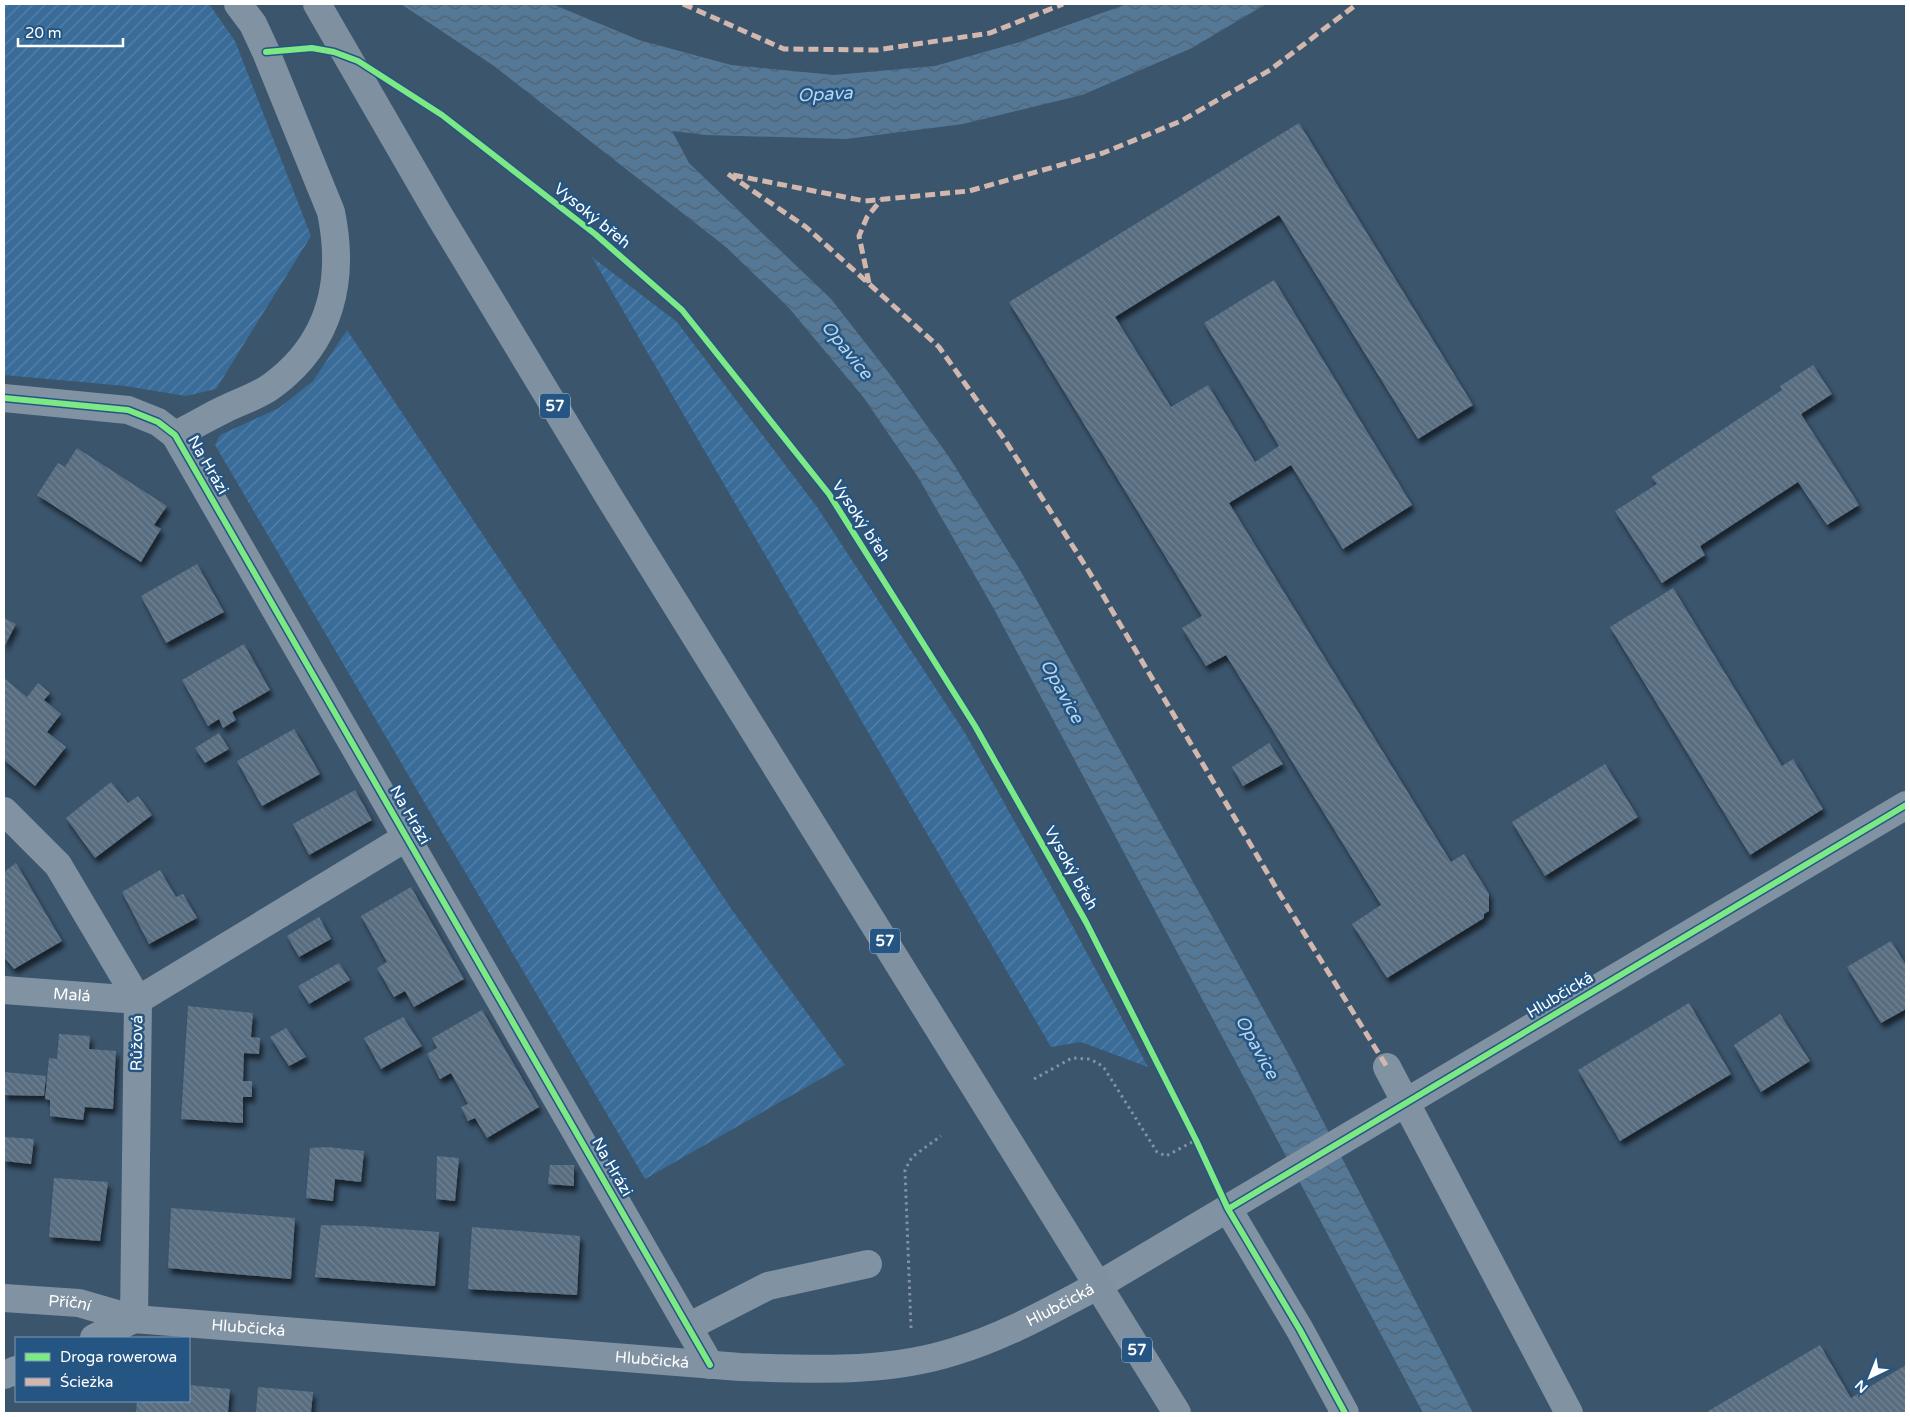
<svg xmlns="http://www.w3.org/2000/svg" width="1910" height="1417" font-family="'Varela Round',sans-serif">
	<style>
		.garden { fill: url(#garden-furrows) }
		.water { fill: url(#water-waves) }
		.building { fill: url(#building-back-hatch); filter: url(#shadow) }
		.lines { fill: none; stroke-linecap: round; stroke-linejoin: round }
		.path { stroke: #8192a3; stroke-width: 3; stroke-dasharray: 2.5 4; stroke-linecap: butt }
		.minor { stroke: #8192a3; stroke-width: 28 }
		.major { stroke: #7f91a1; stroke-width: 28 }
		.quiet { stroke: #d1b7ad; stroke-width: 5; stroke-dasharray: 10 5; stroke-linecap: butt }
		.cycleway-casing { stroke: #255683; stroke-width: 9 }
		.cycleway { stroke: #7ce984; stroke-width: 6 }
		.labels { text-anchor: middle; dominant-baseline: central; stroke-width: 5; stroke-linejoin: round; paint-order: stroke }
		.shield { fill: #255683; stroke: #beccda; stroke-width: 1 }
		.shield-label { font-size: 15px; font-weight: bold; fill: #fff }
		.street-label { font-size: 16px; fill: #fff; stroke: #255683 }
		.water-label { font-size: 18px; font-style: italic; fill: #b9d6ef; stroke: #255683 }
	</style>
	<defs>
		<pattern id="garden-furrows" width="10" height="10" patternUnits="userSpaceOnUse" patternTransform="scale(1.25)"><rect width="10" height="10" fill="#396c99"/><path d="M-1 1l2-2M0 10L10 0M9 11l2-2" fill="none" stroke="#5782a8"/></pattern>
		<pattern id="water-waves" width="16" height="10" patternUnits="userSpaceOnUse" patternTransform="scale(1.25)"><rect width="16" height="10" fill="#557896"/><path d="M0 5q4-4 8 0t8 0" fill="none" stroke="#506271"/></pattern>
		<pattern id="building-back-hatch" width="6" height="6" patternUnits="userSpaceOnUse" patternTransform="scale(1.25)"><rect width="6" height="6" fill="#586d80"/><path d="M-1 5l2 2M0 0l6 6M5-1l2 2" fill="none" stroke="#718393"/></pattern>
		<filter id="shadow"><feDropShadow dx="3" dy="5.5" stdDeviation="2.5" flood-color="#0009"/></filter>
	</defs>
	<rect width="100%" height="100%" fill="#3b556d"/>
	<path class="garden" d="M4,4H209L235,41L311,236L216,389L186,396L125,386L4,375Z
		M592,257L677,322L817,507L965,733L1059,901L1148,1067L1081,1042L1051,1047Z
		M347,330L732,910L845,1065L645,1179L215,445L220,435L279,408L313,381Z"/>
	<path class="water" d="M401,4H552L639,40L731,65L834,75L935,66L1020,42L1127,4H1266L1192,48L1082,95L963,124L846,139L706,135L672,131L689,163L831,299L892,377L949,457L1020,570L1290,1057L1473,1413H1423L994,609L918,477L864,398L789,308L726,247L494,66Z"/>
	<path class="building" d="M1299,123L1473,405L1418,439L1279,215L1115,317L1171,407L1208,385L1255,462L1279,446L1204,323L1274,280L1412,505L1343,549L1291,465L1229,503L1451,862L1464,854L1489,894V911L1484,914V918L1387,978L1352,924L1381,905L1226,655L1206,666L1182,628L1202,616L1009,302Z
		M1813,365L1832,394L1801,414L1859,505L1827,525L1798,482L1700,546L1705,555L1662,583L1615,511L1657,484L1651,477L1782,390L1780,386Z
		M77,448L167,506L154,525L161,529L141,562L37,495L58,463L65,467Z
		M197,564L224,612L166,643L141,596Z
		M1673,588L1782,766L1793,759L1823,809L1750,855L1610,627Z
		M4,618L16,624L4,647Z
		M244,644L270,690L232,712L236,720L223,728L219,719L208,726L182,680Z
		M4,678L27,697L38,683L50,693L44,700L61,714L47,732L66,747L35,786L4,760Z
		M294,729L320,774L262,806L237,761Z
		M219,733L229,749L205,763L195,748Z
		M1269,743L1283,764L1243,786L1232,767Z
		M1605,764L1638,817L1545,876L1512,822Z
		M111,782L128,803L138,796L152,815L95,858L66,818Z
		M355,790L372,820L309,855L293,824Z
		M16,863L62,941L14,969L4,957V872Z
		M160,870L176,897L183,894L197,918L149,944L122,892Z
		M411,887L464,979L414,1007L405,991L394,997L377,968L387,962L361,916Z
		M319,917L331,939L299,957L287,936Z
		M1891,941L1906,965V1009L1881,1023L1847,967Z
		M339,963L350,980L309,1004L298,986Z
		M1689,1003L1731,1074L1620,1141L1578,1070Z
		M188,1006L253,1013L251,1037L260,1038L259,1054L244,1053L243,1081H252V1097H243V1123L181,1119Z
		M482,1010L539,1107L487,1138L475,1118L468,1121L461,1107L468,1104L451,1073L440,1079L427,1054L437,1048L432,1038Z
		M1780,1014L1810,1061L1761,1092L1734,1045Z
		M403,1017L422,1046L381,1069L364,1038Z
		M286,1028L306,1057L289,1066L270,1037Z
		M59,1034L90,1036L89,1049L116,1051L113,1109L85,1107L83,1120L50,1116V1100L45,1099L49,1058L57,1059Z
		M4,1072L46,1076L44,1096L4,1095Z
		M4,1137L34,1139L31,1164L4,1161Z
		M327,1147L364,1151L361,1182L335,1179L333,1201L306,1198L310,1148Z
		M437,1156L459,1158L455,1201L436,1199Z
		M550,1165H574V1186L548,1184Z
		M54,1178L108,1182L100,1241L49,1237Z
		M171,1208L295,1218L291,1279L168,1268Z
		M321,1225L361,1226L439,1232L435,1286L315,1277Z
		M472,1227L580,1236L577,1295L468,1289Z
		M1820,1345L1851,1398L1906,1365V1413H1705Z
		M189,1385L230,1389L228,1413H136L137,1401H189Z
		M258,1387L313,1392L311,1413H256Z"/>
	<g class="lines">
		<path class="path" d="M1034,1079L1072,1058L1089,1059L1098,1063L1104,1068L1157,1152L1166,1156L1196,1140
			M911,1328L905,1170L912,1157L941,1136"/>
		<g class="minor">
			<path d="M4,398L128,410L158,422L175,435L710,1365"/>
			<path d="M175,435C192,427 208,417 225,409C241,401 259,396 273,385C331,342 345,280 331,212L266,52L253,24L238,4"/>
			<path d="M4,811L58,865L138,1000L134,1319"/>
			<path id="s1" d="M4,990L138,1000L407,837"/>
			<path d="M1387,1067L1569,1413"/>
			<path d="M1228,1209L1300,1330L1345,1413"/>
			<path id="s2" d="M4,1298L79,1303L134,1319"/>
			<path d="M688,1327L768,1286L868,1264"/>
			<path id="s3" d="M94,1338L134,1319L740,1367C812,1369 885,1374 956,1351C1006,1336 1051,1310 1097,1286L1906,805"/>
			<path d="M4,1375L16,1370"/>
		</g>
		<path class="major" d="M317,4L439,215L611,500L1177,1413"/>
		<path class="quiet" d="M683,4L784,49L877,50L990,33L1063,4
			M728,174L806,227L939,347L1005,440L1088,570L1278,891L1387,1067
			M733,175L865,201L969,191L1103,153L1181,121L1270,70L1357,4
			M869,283L859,236L867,217L881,200"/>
		<defs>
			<path id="cycleway" d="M266,52L312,48L334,52L358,61L442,115L595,234L682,310L829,494L975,726L1086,922L1196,1140L1228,1209L1300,1330L1345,1413
				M4,398L128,410L158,422L175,435L710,1365
				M1228,1209L1906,805"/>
		</defs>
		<use href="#cycleway" class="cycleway-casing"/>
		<use href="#cycleway" class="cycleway"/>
	</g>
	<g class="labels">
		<g class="shield">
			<rect x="540" y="393.5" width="30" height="25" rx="4"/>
			<rect x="870" y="928.5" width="30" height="25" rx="4"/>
			<rect x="1122" y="1337.5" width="30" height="25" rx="4"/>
		</g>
		<g class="shield-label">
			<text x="555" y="406">57</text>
			<text x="885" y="941">57</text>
			<text x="1137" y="1350">57</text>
		</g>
		<g class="street-label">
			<text transform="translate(592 216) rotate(39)">Vysoký břeh</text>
			<text transform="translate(208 465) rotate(60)">Na Hrázi</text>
			<text transform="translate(861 521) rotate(57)">Vysoký břeh</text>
			<text transform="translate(410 815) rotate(60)">Na Hrázi</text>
			<text transform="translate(1071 868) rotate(61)">Vysoký břeh</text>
			<text stroke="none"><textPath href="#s1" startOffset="68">Malá</textPath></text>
			<text transform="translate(1560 995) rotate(-31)">Hlubčická</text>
			<text transform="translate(137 1043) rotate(-89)">Růžová</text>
			<text transform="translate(612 1167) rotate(60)">Na Hrázi</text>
			<text stroke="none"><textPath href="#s2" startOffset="66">Příční</textPath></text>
			<text stroke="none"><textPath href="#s3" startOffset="984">Hlubčická</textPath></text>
			<text stroke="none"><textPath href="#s3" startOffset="159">Hlubčická</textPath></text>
			<text stroke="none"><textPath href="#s3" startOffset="564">Hlubčická</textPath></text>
		</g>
		<g class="water-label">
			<text transform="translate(825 94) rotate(-3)">Opava</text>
			<text transform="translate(847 350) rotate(51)">Opavice</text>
			<text transform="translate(1062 691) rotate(61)">Opavice</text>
			<text transform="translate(1257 1047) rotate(61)">Opavice</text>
		</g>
	</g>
	<rect width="1910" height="1417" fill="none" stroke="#ffffff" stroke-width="10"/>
	<rect x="15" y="1337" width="175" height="65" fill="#255683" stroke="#7c9ab5"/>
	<rect x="25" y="1353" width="25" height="8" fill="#7ce984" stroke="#7c9ab5"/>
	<text x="60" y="1362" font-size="15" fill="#ffffff">Droga rowerowa</text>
	<rect x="25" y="1378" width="25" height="8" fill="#d1b7ad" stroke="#7c9ab5"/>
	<text x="60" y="1387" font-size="15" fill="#ffffff">Ścieżka</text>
	<g transform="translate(1870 1377) rotate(223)" stroke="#255683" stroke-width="4" paint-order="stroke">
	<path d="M0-4L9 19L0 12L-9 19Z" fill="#ffffff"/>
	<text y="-8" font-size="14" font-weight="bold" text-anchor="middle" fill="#ffffff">N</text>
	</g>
	<path d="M18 38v8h105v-8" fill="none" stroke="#ffffff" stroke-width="2.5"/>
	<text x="25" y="38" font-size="15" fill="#ffffff" stroke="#255683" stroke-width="4" paint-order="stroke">20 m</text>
</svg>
